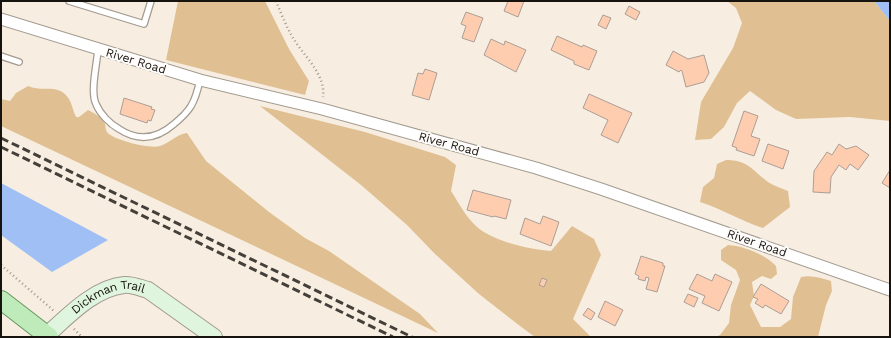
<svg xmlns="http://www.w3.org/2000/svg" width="891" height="338" font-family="'Work Sans',sans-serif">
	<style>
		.green { fill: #e0c093 }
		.water { fill: #9fbff5 }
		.building { fill: #fecdb0; stroke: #ab9e96 }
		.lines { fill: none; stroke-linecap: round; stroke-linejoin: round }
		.lane-casing { stroke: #a49b90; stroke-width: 8 }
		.street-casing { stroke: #a49b90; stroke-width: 13 }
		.secondary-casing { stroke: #a49b90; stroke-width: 18 }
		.primary-casing { stroke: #699761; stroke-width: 20 }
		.path { stroke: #9e978e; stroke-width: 2.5; stroke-dasharray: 1 3; stroke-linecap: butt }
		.lane { stroke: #fff; stroke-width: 5.5 }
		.street { stroke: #fff; stroke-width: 11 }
		.secondary { stroke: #dff5dd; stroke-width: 16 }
		.primary { stroke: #bfebbb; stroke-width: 18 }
		.rail { stroke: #443f39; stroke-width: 3; stroke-dasharray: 8 4; stroke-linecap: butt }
		.labels { text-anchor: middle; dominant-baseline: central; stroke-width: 4; stroke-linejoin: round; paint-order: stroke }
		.street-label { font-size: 12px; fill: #16120e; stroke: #fefcfa }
	</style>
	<rect width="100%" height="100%" fill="#f7eee1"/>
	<path class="green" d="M178,1H265L289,49L309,81L305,95L166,60Z
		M727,1H874L890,21V121L850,117L796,119L776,110L750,91L737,103L724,127L711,139L695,140L701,102L733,48L742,23L736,8Z
		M28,86C44,93 58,82 69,99C72,104 73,111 76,117H79L88,110C94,113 102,117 105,124C106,128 105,131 109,134C118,141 150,149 160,146C170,143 177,134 187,133L206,161L269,212L305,238L329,251L420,314L438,333L1,126V99L10,101L16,93Z
		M260,106L365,132L445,157L456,165L451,191C459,203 465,216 476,226C492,241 530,250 551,251L572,226L594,239L601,255L573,319L591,337H535L520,326L479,294L434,253L407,225L361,185Z
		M726,160C748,160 752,170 768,182C774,186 782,188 788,191L790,207L763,228C741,221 722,209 700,202L703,187L714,178L717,164Z
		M728,245C744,246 764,254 776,266L777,274L771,279L762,276L752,282L754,296L750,305L761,327H780L791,319L793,297L801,277C812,275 821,278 831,281L832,291L826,305L818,337H715L720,335L729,323L731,305L740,280L736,270L721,260V250Z"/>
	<path class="water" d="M874,1H890V21Z
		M1,183L108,240L52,272L1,235Z"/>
	<path class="building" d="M508,1H524L518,17L504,11Z
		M629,6L640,12L636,20L625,14Z
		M466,12L483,18L474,42L462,38L466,26L461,24Z
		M603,15L611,18L606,29L598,25Z
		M557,36L582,47L583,45L597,51L589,70L574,64V61L551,50Z
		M491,39L504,45L505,41L526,50L516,72L484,55Z
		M673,51L688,59L704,55L709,73L704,82L686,87L682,71L681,70L679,72L666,65Z
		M425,69L437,73L429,100L412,95L418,73L423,74Z
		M589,94L632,113L618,143L601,135L608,120L583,108Z
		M124,98L152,107L151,109L155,110L151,121L148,120L147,123L120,114Z
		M744,111L758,116L751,136L760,139L754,156L736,150L737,148L732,146Z
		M768,144L789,151L783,169L762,161Z
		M839,144L846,149L856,146L869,155L858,170L850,164L846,170L839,165L831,177L830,193L813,192L814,171L827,152L832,155Z
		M890,170V188L882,183Z
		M473,190L511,200L506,219L494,216L493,217L467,210Z
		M543,216L559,222L551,246L520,234L525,218L540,224Z
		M641,256L663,263V266H665L657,292L646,289L649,278L646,277L645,281L638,279L639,276L635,274Z
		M697,274L712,281L715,274L732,282L719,311L702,303L705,296L689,289Z
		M542,278L547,280L544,287L539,285Z
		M761,284L789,301L781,314L765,305L763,308L755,303L758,299L753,297Z
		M688,294L698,298L694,307L684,302Z
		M605,301L623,310L615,326L598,317Z
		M588,308L595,313L591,320L583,315Z"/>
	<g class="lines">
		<defs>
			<path id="lane" d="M69,1L144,24L151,1
				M98,49C97,64 90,92 96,104C100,114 110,124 119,129C139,142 157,139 174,124C180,119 187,113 191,106C196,98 198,89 200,80
				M1,56L19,62"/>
			<path id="street" d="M1,19L200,80L322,109L536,168L601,189L890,290"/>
			<g id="secondary">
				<path id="s1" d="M47,335C68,316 94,288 124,285C132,284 140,288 148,290L214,337"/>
			</g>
			<path id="primary" d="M1,300L49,337"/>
		</defs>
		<use href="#lane" class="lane-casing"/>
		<use href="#street" class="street-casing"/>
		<use href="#secondary" class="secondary-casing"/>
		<use href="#primary" class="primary-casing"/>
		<path class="path" d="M276,1C281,13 286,26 293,38C304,56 326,75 323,97
			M1,265L54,311
			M74,329L82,337"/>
		<use href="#lane" class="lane"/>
		<use href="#street" class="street"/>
		<use href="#secondary" class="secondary"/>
		<use href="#primary" class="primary"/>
		<path class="rail" d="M1,138L412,337
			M1,147L393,337"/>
	</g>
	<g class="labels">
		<g class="street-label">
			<text transform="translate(136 61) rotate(17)">River Road</text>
			<text transform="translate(449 144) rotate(15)">River Road</text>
			<text transform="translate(757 243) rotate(19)">River Road</text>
			<text stroke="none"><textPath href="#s1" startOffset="75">Dickman Trail</textPath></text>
		</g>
	</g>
	<rect width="891" height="338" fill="none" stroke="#16120e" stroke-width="4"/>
</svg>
